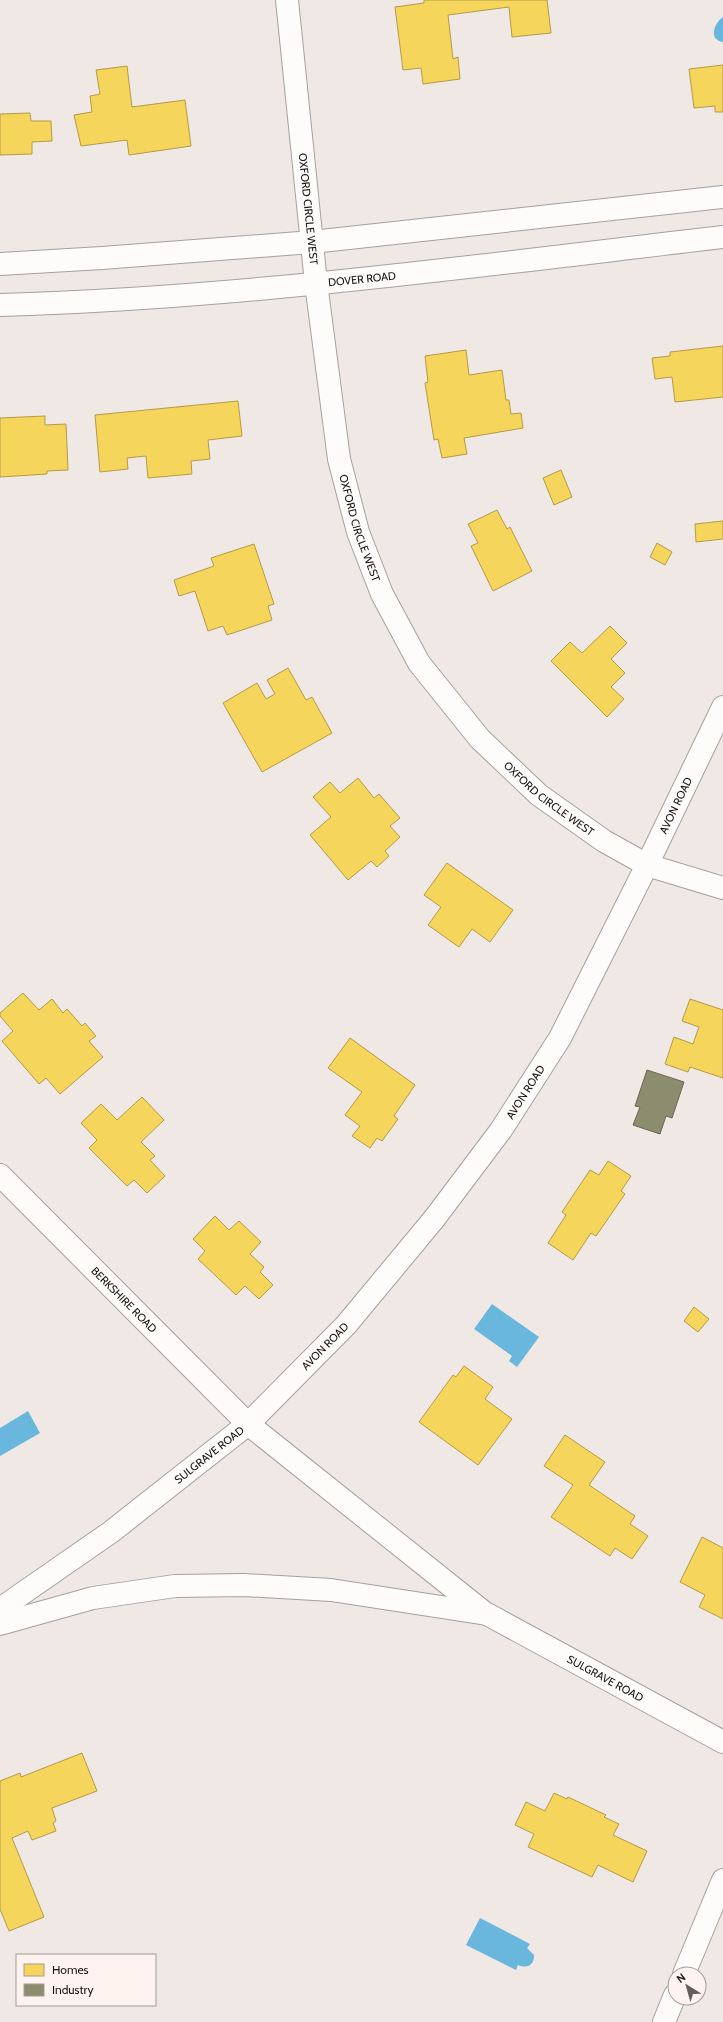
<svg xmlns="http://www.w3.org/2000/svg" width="723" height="2022" font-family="Cabin,sans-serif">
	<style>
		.water { fill: #6ab7de }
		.homes { fill: #f6d55c; stroke: #b49b46 }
		.industry { fill: #8c8c6e; stroke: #6a6853 }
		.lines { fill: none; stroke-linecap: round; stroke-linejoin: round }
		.minor-casing { stroke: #a6a09d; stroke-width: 24 }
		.minor { stroke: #fdfcfb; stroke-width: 22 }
		.labels { text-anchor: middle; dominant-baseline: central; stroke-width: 4; stroke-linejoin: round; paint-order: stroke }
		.street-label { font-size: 11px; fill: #1a1513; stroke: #fff3ef }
	</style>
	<rect width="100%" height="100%" fill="#f0e8e4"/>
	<path class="water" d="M723,17V42C708,40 714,23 723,17Z
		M492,1304L539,1337L517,1367L509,1361L512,1356L474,1329Z
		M28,1411L40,1433L0,1456V1428Z
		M480,1918L530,1944L527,1948L534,1955C534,1965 528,1969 518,1965L516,1970L466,1945Z"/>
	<path class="homes" d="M424,0H547L551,33L512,37L509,7L448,15L453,59L458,57L460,79L423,84L421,68L403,70L395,7L424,3Z
		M723,65V112H715V106L694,108L689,69Z
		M127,66L132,107L185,100L191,146L129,155L127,140L81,146L74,115L92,112L90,96L100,94L96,70Z
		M30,113L31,121H51L52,141L32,142V154L0,155V114Z
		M723,346V397L675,402L672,377L655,379L652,358L670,356V352Z
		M466,350L469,375L502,370L506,400H509L511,414L521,413L523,428L464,438L467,454L442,458L438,439L434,440L425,383L428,382L425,356Z
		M238,401L242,436L208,440L210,459L191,461L192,474L148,478L146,456L127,458L128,469L100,472L95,415Z
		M45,416V425L66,424L68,470L47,471V474L0,477V418Z
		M561,470L572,497L554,505L543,478Z
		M497,510L507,529L510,527L532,571L493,591L471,546L478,543L468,524Z
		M723,521V539L696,542L695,524Z
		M657,543L672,552L665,565L650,557Z
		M254,544L274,604L268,606L272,620L227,635L223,626L208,631L195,591L179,596L174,580L214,566L211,558Z
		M610,626L627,643L611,659L625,673L611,687L624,699L607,717L551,661L570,642L582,653Z
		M288,668L306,700L312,697L332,733L262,772L223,703L257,683L266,699L275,694L267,680Z
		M358,778L374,798L379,794L400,818L390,826L400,837L385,851L389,856L377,867L371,861L348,880L310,835L331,817L313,797L330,782L340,793Z
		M447,863L513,910L490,942L472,929L459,947L428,925L441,907L424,895Z
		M23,993L39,1010L52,999L63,1013L67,1009L82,1026L85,1023L96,1036L89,1041L103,1057L60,1094L46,1078L39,1084L2,1041L13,1031L0,1016V1013Z
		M690,999L723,1010V1078L690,1067L688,1072L665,1064L674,1037L693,1044L699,1027L682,1021Z
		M350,1038L415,1085L394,1116L398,1119L382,1141L377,1138L370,1148L352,1136L360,1126L345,1115L362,1092L328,1068Z
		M142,1097L164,1120L141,1142L155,1156L150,1160L165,1176L147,1193L134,1180L127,1186L89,1148L97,1140L81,1123L101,1104L117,1120Z
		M608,1161L631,1176L621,1191L625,1194L596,1236L591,1233L573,1260L548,1243L566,1215L562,1212L590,1170L599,1175Z
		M215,1216L229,1230L239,1221L261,1242L250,1254L264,1267L260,1272L273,1285L259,1299L245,1286L236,1295L198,1259L205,1251L193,1239Z
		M694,1307L709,1319L698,1332L684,1321Z
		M464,1366L493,1387L485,1399L512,1419L478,1465L419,1422L453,1375L456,1377Z
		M565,1435L605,1462L589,1485L635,1516L630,1524L648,1536L632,1559L615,1548L610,1556L551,1517L573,1485L544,1466Z
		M702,1537L723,1548V1619L699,1607L705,1595L680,1582Z
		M82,1753L97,1791L52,1808L56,1821L53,1823L56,1831L32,1840L28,1831L12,1838L44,1917L9,1931L0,1909V1781L20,1773L21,1777Z
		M554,1793L567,1799L568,1797L606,1815L604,1817L619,1824L613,1835L647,1851L633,1882L598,1865L592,1877L528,1847L534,1834L515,1825L526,1802L545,1811Z"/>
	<path class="industry" d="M647,1070L684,1082L672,1118L666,1116L660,1134L633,1125L640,1107L635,1106Z"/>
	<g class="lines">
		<defs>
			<g id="minor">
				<path id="s1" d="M287,0L316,283L339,459L358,532L382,594L419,663L480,739L539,795L604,841L647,865L723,888"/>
				<path d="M0,264L102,258L312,242L723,197"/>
				<path id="s2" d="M0,305C242,298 483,265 723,237"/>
				<path id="s3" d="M0,1175L248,1424L346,1325L434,1219L501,1130L560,1038L647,865L723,707"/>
				<path id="s4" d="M0,1609L111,1532L248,1424L486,1614"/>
				<path id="s5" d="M0,1624L93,1598L175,1586L244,1585L331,1590L487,1614L723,1742"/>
				<path d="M684,1974L723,1880"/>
				<path d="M664,2022L675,1995"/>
			</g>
		</defs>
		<use href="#minor" class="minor-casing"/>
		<use href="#minor" class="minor"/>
	</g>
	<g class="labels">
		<g class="street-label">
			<text stroke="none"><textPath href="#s1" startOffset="210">OXFORD CIRCLE WEST</textPath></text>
			<text stroke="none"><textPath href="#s2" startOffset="363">DOVER ROAD</textPath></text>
			<text stroke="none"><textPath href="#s1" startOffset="534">OXFORD CIRCLE WEST</textPath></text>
			<text stroke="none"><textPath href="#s1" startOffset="871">OXFORD CIRCLE WEST</textPath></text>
			<text stroke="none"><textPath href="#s3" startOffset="1109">AVON ROAD</textPath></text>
			<text stroke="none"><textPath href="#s3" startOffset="785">AVON ROAD</textPath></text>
			<text stroke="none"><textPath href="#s3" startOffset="176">BERKSHIRE ROAD</textPath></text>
			<text stroke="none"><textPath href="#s3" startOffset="461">AVON ROAD</textPath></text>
			<text stroke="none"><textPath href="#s4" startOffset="260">SULGRAVE ROAD</textPath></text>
			<text stroke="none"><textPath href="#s5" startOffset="628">SULGRAVE ROAD</textPath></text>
		</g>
	</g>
	<rect x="16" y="1954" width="140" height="52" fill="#fff3ef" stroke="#a39a97"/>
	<rect x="24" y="1964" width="20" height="12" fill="#f6d55c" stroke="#a39a97"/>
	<text x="52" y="1974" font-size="12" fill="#1a1513">Homes</text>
	<rect x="24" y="1984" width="20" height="12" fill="#8c8c6e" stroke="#a39a97"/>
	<text x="52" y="1994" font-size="12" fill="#1a1513">Industry</text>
	<g transform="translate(687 1986) rotate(323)"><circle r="19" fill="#fff3ef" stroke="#a39a97"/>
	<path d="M0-3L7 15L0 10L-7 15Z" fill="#655f5c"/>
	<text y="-6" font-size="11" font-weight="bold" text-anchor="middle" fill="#1a1513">N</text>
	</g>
</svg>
